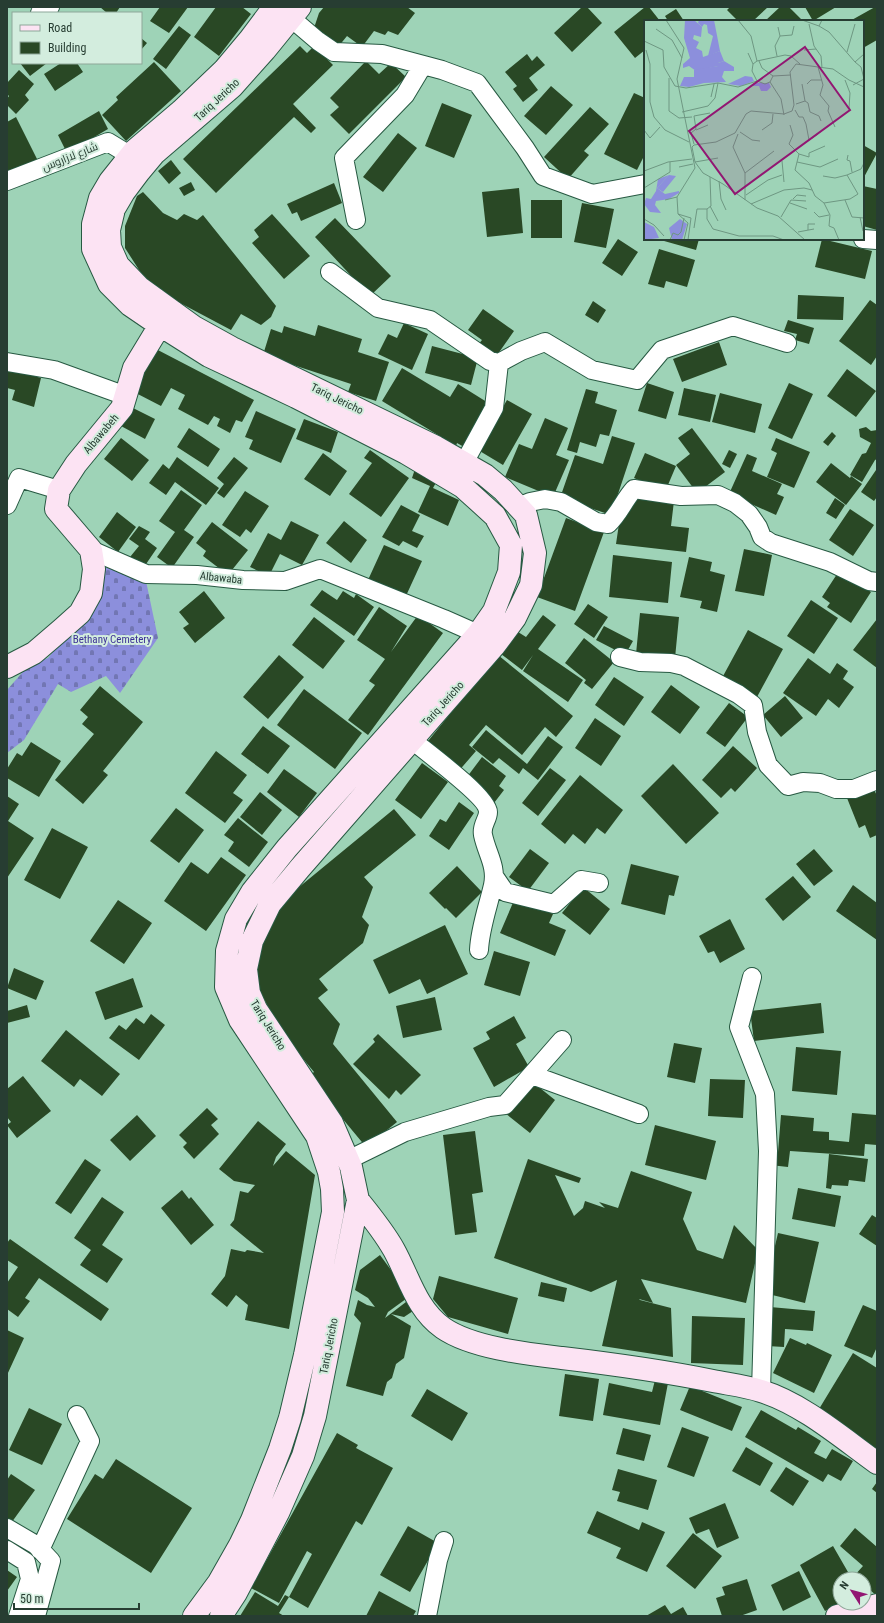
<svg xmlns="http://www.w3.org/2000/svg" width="884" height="1623" font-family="'Roboto Condensed',Cairo,sans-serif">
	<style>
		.cemetery { fill: url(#cemetery-stones) }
		.building { fill: #294825 }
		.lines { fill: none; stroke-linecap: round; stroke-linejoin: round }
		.street-casing { stroke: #275942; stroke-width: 20 }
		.secondary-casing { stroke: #275942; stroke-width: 24 }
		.street { stroke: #fff; stroke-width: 18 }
		.secondary { stroke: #fce3f3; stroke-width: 22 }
		.labels { text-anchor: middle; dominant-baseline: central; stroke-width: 4; stroke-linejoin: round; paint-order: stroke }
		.street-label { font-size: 11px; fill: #273d32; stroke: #d3edde }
		.park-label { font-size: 11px; fill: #3c3195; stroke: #d3edde }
		.inset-road { fill: none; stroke: #6e9782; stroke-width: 1 }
		.view { fill: #921672; fill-opacity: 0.15; stroke: #921672; stroke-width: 2 }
		.inset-edge { fill: none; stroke: #273d32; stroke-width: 2 }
	</style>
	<defs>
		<pattern id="cemetery-stones" width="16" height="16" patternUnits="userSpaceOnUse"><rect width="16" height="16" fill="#8c8fdc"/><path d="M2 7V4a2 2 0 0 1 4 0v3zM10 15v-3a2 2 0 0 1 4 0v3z" fill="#7276b3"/></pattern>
	</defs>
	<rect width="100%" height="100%" fill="#9ed3b7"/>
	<path class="cemetery" d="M100,567L122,568L146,581L158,638L120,693L106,676L71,692L58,684L24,740L7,753V690L28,666L48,658L87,611Z"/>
	<path class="building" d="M100,7H120L116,13H107Z
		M160,7H188L169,33L150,21Z
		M216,7H242L251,14L219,56L194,37Z
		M324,7H407L415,13L398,35L388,31L385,35L374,31L362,47L347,36L338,47L314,28L319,13Z
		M582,7H587L602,23L572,52L554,33Z
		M645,7H649L660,21H645V50L635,58L614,32Z
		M730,7H768L753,21H738L727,10Z
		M780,7H789L803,21H765Z
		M805,7H836L813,21Z
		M875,7H877V40L863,48V21H850Z
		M676,9L684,21H668L665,16Z
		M179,26L191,35L166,69L153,59Z
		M141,38L147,43L141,50Z
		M300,46L307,53L314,46L333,65L293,104L316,128L311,133L294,117L216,193L183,159Z
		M527,54L532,61L537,56L545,65L529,78L538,90L523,102L513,89L517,86L505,72Z
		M366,61L379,74L391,63L406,77L349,134L330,115L339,107L330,98Z
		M154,62L181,91L126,141L102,115L118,100L116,97Z
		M20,63H47L30,76Z
		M61,63H77L83,72L55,91L44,74Z
		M19,70L34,84L25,95L29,100L16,114L7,105V99L9,96L7,94V83Z
		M551,86L573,105L546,135L524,116Z
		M634,93L645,98V154L637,170L604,154Z
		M442,103L472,115L454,158L425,146Z
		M590,107L609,124L584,151L589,155L568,179L544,157Z
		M99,111L108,129L67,153L58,135Z
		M16,117L37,159L7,176V122Z
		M398,133L417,148L383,192L363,177Z
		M863,145L877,153L863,179Z
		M171,160L181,173L169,184L158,171Z
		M191,182L195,190L184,196L179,188Z
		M334,183L342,203L301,221L297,212L292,214L287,204Z
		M863,186L877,189V230L863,226Z
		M519,188L523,233L487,237L482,192Z
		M143,192L163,213L177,220L184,214L197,220L203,215L276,306L271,317L261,325L241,314L231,330L150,287L125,248V226L137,196Z
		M531,200H562V238H531Z
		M582,203L614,209L606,248L574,242Z
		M272,214L310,256L284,279L252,243L259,237L254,230Z
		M335,218L391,276L370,296L315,237Z
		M618,239L638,252L622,276L602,263Z
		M657,239H699L696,250Z
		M822,239L872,251L865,279L815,267Z
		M659,249L695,260L687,287L666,281L664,288L648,284Z
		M798,295L844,297L843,320L797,319Z
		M870,300L877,305V356L871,365L839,341Z
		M593,301L606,310L598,323L585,315Z
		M483,309L514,331L495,358L477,346L482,340L468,330Z
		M788,320L814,328L809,344L795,340L797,334L784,331Z
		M404,323L428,334L412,370L378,354L388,334L397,338Z
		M318,325L362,339L358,352L389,362L376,401L348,392L351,384L263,355L271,329L282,333L284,326L315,336Z
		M719,342L727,365L682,382L673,359Z
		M432,346L478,358L471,385L425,373Z
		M154,348L254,400L242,422L236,420L230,433L217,426L220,419L214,416L208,425L178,409L185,395L171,388L161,406L130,390Z
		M7,368L41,378L34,407L12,400L15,390L7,388Z
		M402,368L450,397L458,384L490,404L464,447L457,443L456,446L382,401Z
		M847,369L876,391L856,417L827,396Z
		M647,383L674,392L666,419L638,411Z
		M789,383L813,394L792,439L768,428Z
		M684,388L716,395L710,422L678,415Z
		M586,389L598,392L595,403L617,410L609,436L600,434L596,447L580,442L577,453L567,450Z
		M720,393L762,404L755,433L712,422Z
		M507,400L532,414L503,465L478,450Z
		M131,407L155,419L145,439L121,426Z
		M256,411L296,429L281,463L249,449L253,440L245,437Z
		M545,418L568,428L556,455L569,460L553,497L505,477L519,444L532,449Z
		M304,419L338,432L331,453L296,439Z
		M866,427L871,431L877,430V459L875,460L862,482L850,475L862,454L866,453L871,443L860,437L859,429Z
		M189,428L220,449L208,467L177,447Z
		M692,428L725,472L697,493L676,465L690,454L678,438Z
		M832,432L836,436L828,446L823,442Z
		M612,436L635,443L611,515L560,498L575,455L603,464Z
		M121,438L149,460L132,481L104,459Z
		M776,438L810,452L794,488L767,477L777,453L771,450Z
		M370,450L409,478L381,517L349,494L372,463L364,458Z
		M729,450L737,454L730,468L722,464Z
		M323,453L347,471L330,496L304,479Z
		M645,453L676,466L665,492L634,478Z
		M747,454L757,458L752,471L782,484L777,494L784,497L776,515L729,494Z
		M177,457L219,488L206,505L175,482L166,495L149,483L163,464L169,469Z
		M234,457L248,468L224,498L217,493L224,484L217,478Z
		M831,463L850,478L851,476L862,484L846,505L816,482Z
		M415,469L438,479L433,488L459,500L448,526L418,512L430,486L412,478Z
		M876,470L877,497L874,501L861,492Z
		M181,490L202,505L184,530L194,537L172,568L157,557L175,532L159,521Z
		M245,491L269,506L251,533L246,529L240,537L222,525Z
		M630,495L674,501L671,526L689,528L686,552L616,544L620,517Z
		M835,498L845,505L836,519L826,513Z
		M401,505L420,515L412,531L424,536L417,548L403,541L399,546L382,537Z
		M850,509L874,525L853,556L829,540Z
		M117,512L136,527L118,552L99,537Z
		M566,518L604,532L575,611L537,597Z
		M291,521L319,535L302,565L280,554L269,576L250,567L268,533L281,540Z
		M344,521L367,540L351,563L326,543Z
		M212,522L248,550L228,575L203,556L206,551L196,543Z
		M139,526L150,532L145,539L157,548L144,567L130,557L139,546L129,539Z
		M384,545L422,561L405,598L368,580Z
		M744,549L772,555L764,596L735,591Z
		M613,555L672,562L668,603L609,597Z
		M689,557L712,562L710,571L725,575L717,612L700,608L702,601L680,597Z
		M839,571L871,592L851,623L827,607L830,603L822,597Z
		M322,590L337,600L343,591L354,598L356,594L374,607L354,636L310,605Z
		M204,591L225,618L195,643L183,628L189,624L179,612Z
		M811,600L838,618L814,654L787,636Z
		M588,604L608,617L594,638L574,624Z
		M379,607L407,626L391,652L418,615L443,633L368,735L348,720L375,685L369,681L385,659L357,640Z
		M640,613L679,617L675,658L636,654Z
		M543,615L556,625L538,649L583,680L568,702L523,671L533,655L522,670L501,654L518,632L526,637Z
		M314,617L345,641L323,669L292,645Z
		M877,619V668L853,650Z
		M604,626L633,641L625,655L596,640Z
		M748,630L783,649L757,697L722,678Z
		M584,638L614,662L592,689L584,683L586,680L565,663Z
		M279,655L304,677L268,719L243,697Z
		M498,655L573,716L556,737L545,727L522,755L486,725L469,745L476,751L457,773L424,746Z
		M808,658L830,674L837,663L848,671L843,679L854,687L839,708L828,699L816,716L783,693Z
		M614,677L644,697L624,726L595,705Z
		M671,685L700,707L680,734L651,712Z
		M100,686L143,722L103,771L108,775L83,804L55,780L94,734L82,724L88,717L80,710Z
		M304,689L362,733L335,769L277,725Z
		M785,696L803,718L781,737L763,715Z
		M729,703L748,717L725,747L706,733Z
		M595,718L621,736L601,766L575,748Z
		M263,726L290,746L268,774L241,754Z
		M486,730L527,764L548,736L563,747L538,780L523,768L519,774L499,758L493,764L472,747Z
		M31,742L61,761L39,797L7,778V769L17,753L22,756Z
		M733,746L757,768L735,792L731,788L721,798L702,780Z
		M216,751L247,775L233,793L243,800L225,823L185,793Z
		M482,757L506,776L499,786L504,790L494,803L464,781Z
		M422,763L448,782L421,819L395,800Z
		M673,764L719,813L686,844L641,796Z
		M550,768L566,780L538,816L522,803Z
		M284,769L317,793L299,817L267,792Z
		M580,775L623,810L605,834L597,828L585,844L573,834L565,844L541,824Z
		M873,787L877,796V835L870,838L865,825L859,828L847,798Z
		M260,792L282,810L262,835L240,817Z
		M7,796L19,804L8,821L34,838L7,878Z
		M459,802L474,813L449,850L429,836L440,819L446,822Z
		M176,808L204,830L179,863L150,841Z
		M394,809L416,835L364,877L373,887L362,917L369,925L363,943L319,979L328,990L318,998L340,1024L333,1044L397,1122L366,1147L308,1077L314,1072L282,1033L261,993L255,974L270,911Z
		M238,818L268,842L249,867L228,851L234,842L224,835Z
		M52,828L88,847L60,899L24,880Z
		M530,849L549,863L528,891L509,877Z
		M814,849L833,871L814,886L796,864Z
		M221,857L246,875L206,931L164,901L191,862L208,874Z
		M631,864L679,876L674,896L669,895L665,915L621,904Z
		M457,866L482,892L456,918L446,908L445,909L429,893Z
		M793,876L811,897L783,921L765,899Z
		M853,885L877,903V940L836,911Z
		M583,887L610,909L590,935L562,913Z
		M515,898L553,914L549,923L566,930L555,956L500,933Z
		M118,900L152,923L124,964L90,941Z
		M730,919L745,949L720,963L714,951L708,953L699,936Z
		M445,925L468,974L427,994L420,979L389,994L373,960Z
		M494,951L530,962L520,996L484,985Z
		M14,968L44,981L36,1000L7,988Z
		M133,978L143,1007L105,1020L95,992Z
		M435,997L442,1030L403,1038L396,1006Z
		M821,1003L824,1033L754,1041L750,1011Z
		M27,1005L30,1017L7,1023V1011Z
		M151,1014L165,1025L139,1060L109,1038L119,1025L126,1030L136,1018L144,1024Z
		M514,1016L526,1038L516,1044L529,1067L494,1087L473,1048L490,1039L486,1032Z
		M66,1030L120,1074L102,1096L80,1079L74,1087L41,1061Z
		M378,1034L421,1075L401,1095L396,1090L389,1099L353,1064L375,1042L373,1039Z
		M674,1043L702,1048L695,1083L667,1077Z
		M796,1047L841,1051L837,1095L792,1091Z
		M23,1076L51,1111L17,1138L7,1125L11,1122L7,1117V1089Z
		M710,1079L745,1080L743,1118L708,1116Z
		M530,1080L555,1100L530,1133L505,1113Z
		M207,1108L218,1119L211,1125L219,1134L194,1159L183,1147L187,1143L179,1135Z
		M852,1113L877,1115V1145L865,1144L864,1156L790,1151L788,1167L770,1165L771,1151L778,1152L781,1115L814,1118L813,1131L829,1132V1140L849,1142Z
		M137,1115L156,1136L130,1161L110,1140Z
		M258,1121L286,1144L276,1157L273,1166L286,1151L315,1175L289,1329L245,1320L248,1305L236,1295L227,1307L211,1294L225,1276L231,1249L245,1252L247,1250L264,1253L230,1225L234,1220L240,1191L248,1193L255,1185L234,1181L219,1169Z
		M655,1125L716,1141L706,1180L645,1165Z
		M475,1131L483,1192L472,1194L477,1232L455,1235L443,1135Z
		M829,1154L868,1159L865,1182L849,1180L848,1186L832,1185L831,1189L826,1188Z
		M85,1159L101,1170L71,1214L55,1203Z
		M528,1159L581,1178L579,1183L555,1175L574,1216L583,1208L585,1201L605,1208L599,1202L618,1208L631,1171L692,1192L683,1219L697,1250L723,1259L734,1225L758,1250L746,1303L641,1279L653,1303L639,1299L640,1300L671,1308L673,1357L602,1346L617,1280L591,1292L494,1258Z
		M798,1188L841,1196L835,1227L792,1219Z
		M182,1190L189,1199L191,1197L214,1225L191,1245L161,1208Z
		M102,1197L124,1212L102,1245L123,1259L107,1283L80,1265L91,1250L74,1238Z
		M872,1215L877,1218V1246L859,1234Z
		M778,1233L819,1242L805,1303L764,1293Z
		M10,1239L109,1309L101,1321L39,1278L25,1298L30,1301L18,1317L7,1309V1283L18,1267L7,1260V1243Z
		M380,1255L410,1296L388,1312L385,1318L406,1302L413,1311L404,1317L391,1314L411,1326L404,1358L396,1364L392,1378L387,1382L383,1396L346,1386L361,1323L354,1315L358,1300L367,1305L375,1307L368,1298L355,1290L360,1270Z
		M439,1276L518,1298L508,1334L448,1317L433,1299Z
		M541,1282L567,1288L564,1302L538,1296Z
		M863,1305L877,1311V1347L872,1358L844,1346Z
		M770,1307L815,1311L813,1331L785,1329L784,1347L767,1346Z
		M692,1316L745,1318L743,1365L691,1363Z
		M7,1330L24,1338L7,1375Z
		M790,1338L806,1345L807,1343L832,1355L814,1393L773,1373Z
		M853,1353L877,1368V1451L816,1414Z
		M565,1374L599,1379L593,1421L559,1416Z
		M655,1380L668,1383L660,1425L603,1415L609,1383L652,1392Z
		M690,1386L742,1407L732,1431L680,1410Z
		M427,1389L468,1413L452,1441L411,1416Z
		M29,1408L62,1424L42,1465L9,1450Z
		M761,1410L796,1430L798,1427L821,1441L814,1453L826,1459L832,1449L853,1461L841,1481L828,1474L823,1482L745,1437Z
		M682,1427L709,1437L694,1477L667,1467Z
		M623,1428L651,1435L644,1461L616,1454Z
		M337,1433L358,1445L356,1448L393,1468L362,1525L356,1521L308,1608L289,1597L279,1613L284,1616H240L255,1592L278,1606L285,1595L289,1597L312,1554L307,1551L279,1603L251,1588Z
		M746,1447L773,1463L760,1486L732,1471Z
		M116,1459L192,1508L151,1573L67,1519L95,1474L103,1479Z
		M786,1467L809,1481L793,1506L770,1491Z
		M618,1469L657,1480L648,1510L617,1501L620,1492L612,1490Z
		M11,1474L35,1490L9,1526L7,1525V1480Z
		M877,1482V1493L872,1489Z
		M725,1503L739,1538L717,1548L709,1529L696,1534L689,1518Z
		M597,1511L639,1530L642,1522L665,1532L647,1572L616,1558L621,1548L587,1533Z
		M408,1526L438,1543L410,1592L380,1575Z
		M855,1528L877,1547V1596L864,1585V1579H857L854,1576L863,1566L840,1546Z
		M693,1533L722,1556L695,1589L666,1566Z
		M833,1546L852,1579H840V1602L825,1611L800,1565Z
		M7,1570L17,1577L7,1591Z
		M799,1571L811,1597L783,1611L771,1585Z
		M747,1579L757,1610L740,1616H722L716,1598L725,1595L722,1587Z
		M379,1591L416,1611L413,1616H366Z
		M665,1605L671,1614L683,1607L688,1616H646Z"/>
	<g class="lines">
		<defs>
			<path id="street" d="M40,13L50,7
				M279,13L291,18L318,41L334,52L382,54L442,70L477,83L525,148L543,176L592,194L645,184
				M7,181L108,142L131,156
				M356,220L344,158L405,95L423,65
				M863,239L877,240
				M330,272L378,308L430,320L490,361L499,363
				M7,362L54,370L126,396
				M464,463L494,408L499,363L521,351L545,342L592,370L637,380L662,350L733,326L787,343
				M7,505L19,478L59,490
				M518,507L530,502L545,499L561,502L596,522L608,524C619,514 624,500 634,489L681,496L718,495L735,503L749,514L758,527L762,537L771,543L830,562L869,581L877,582
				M91,550L146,574L197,575L243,580L285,581L320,569L444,619L478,634L488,640
				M620,657L640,662L671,663L684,666L738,694L753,705L757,732L768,765L788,786L803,782L820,783L836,789H854L877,780
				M412,740C425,751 488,797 488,812C488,820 481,825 483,835C487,854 497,866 493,885C488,907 480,928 479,950
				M494,876L505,892L554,904L581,880L599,883
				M752,977L739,1027L765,1094L768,1151L761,1391
				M532,1075L639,1114
				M348,1160L405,1132L489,1107L505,1105L562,1040
				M7,1528L36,1545L51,1561L36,1616
				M7,1550L26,1562L30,1579L18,1616
				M40,1550L90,1441L77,1415
				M427,1616L438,1560L444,1541"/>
			<path id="secondary" d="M7,667L34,653L62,629L80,613L91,593L94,569L91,550L56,509L59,490L76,464L122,408L134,368L168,312
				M358,1200C371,1216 384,1232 394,1250C409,1277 416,1309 443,1328C472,1348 528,1354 562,1358C613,1364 663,1371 713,1381C728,1384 746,1386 761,1391C803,1404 842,1438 877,1463
				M194,1616L219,1582L240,1545L252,1520L280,1449L290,1418L305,1355L333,1212L332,1189L329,1172L317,1136L240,1020L226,987L227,951L236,919L252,892L287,848L478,634L494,611L509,572L511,545L495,516L463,487L406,453L296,397L209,356L152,320L130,305L109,284L93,249V224L100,198L110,181L134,151L181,111L224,70L250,39L274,7
				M221,1616L236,1593L278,1513L303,1456L315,1416L358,1200L351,1167L332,1123L256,1009L249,993L246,969L252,941L270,904L300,868L495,645L515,618L531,585L535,553L526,515L503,490L485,475L436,447L232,348L194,327L140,288L118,265L110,247L109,230L114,209L124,192L139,172L154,154L232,87L265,50L300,7
				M837,1616L877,1605"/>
		</defs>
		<use href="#street" class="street-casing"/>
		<use href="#secondary" class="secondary-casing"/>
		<use href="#street" class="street"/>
		<use href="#secondary" class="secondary"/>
	</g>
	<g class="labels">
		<g class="street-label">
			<text transform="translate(217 100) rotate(-43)">Tariq Jericho</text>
			<text transform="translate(70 157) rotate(-22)">شارع لازاروس</text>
			<text transform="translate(337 399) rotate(26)">Tariq Jericho</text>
			<text transform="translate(101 434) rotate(-50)">Albawabeh</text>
			<text transform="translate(221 578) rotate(6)">Albawaba</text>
			<text transform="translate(443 704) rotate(-48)">Tariq Jericho</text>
			<text transform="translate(268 1025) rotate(58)">Tariq Jericho</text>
			<text transform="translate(329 1346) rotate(-79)">Tariq Jericho</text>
		</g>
		<g class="park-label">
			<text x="112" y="639">Bethany Cemetery</text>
		</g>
	</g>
	<g transform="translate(644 20)">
		<rect width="220" height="220" fill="#9ed3b7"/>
		<path d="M36,199L43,204L38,220H28L25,208ZM0,202L10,207L15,218L0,220Z" fill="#8c8fdc"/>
		<path d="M41,0H50L58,7L57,17L50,15L49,19L55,22L52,28L58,31L59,37L76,31L80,41L74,43V46L52,51L45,46L39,48V44L46,38L40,18ZM25,155L13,168L21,174L35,171V173L25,179L12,181L11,185L17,193L6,192L0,184L2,178L7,179L12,171L14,159Z" fill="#8c8fdc"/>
		<path d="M101,56L108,57L110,61L97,66L84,64ZM110,63H125L127,67L123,71H117L115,66H106Z" fill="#8c8fdc"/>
		<path d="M55,0H70L76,31L64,36L69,16L64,13L63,5L60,4L58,7L54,3ZM80,41L90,47V51H80L78,57L82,62L60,63L45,67L36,66L40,57H50V50L74,46V43ZM25,155L32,156L19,172L13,168Z" fill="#8c8fdc"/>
		<path class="inset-road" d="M22,0L40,28L33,59L51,148L33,177L34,194M94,0L107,16L113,41M158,0L175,6L178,0M165,4L170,26L177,36L178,48M175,6L185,12L211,42M12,9L28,20L38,38M136,16L148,15L150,6M0,21L19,30L20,47L31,66L42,68L74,63L94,67L113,61L121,64L126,62M2,30L6,44V82L10,97L21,110L45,122M160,30L172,29M203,32L211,4M104,33L109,44M133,36L131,26L136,16L134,7M115,41L118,48L129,56M174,47L179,65L176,75L185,86L184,91L191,107M25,58V91L35,98L48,97M220,59L217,47L211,42L220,34M201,60L206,73L205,88M113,61L108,51L109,44L113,41L141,35L147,36L156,44M126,62L137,79L140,95M126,62L129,56L147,55M158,64L161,81M163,64L167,60H178M209,65L220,59M67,77L70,64M152,84L161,81L164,83L166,92L175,96L177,101M151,90L155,97H159L162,104L165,120L174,114M38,92L64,86L71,78L74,63M146,105L149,115L145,124L155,134L151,150L165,163L171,176L180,183M0,110L6,118L16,107M52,110L64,105M118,110L128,103L129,94M96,112L108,120L116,121M94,114L89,127L101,153V180M50,124L47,113L52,109L50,96L66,93M48,127L50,125L72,122L91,113L102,94L107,91L140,94L148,91L150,85L146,52L152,44L189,49L205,60L220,67M48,127L51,142L59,153L79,164L113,188L134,196L161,220M155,134L165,137V133L181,126M204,135L203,140L206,141L208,152M138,141L140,162M51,142L74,138M153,142L176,147L194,139M35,147L49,144M0,151L24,142L48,139M101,153L130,131M203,155L217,149L220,143M179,156L191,158L203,155L214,174L206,179L180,183M66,157L67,186L63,189V199L69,209L95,216H129L140,220M75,161L77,179L82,190M0,168L26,152V142M102,175L124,160L138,155M149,179L153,175L162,176M21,180L33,177M201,180L208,197L220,198M146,183L163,189M180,183L186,195L185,206L190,208L195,220M107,184L140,170L160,168L168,170M66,186L74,201M170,192L175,197L185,195M34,194L47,198L44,220M34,194L44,203L40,220M137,197L147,180L162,181M216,197L219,211M0,199L10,205L20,216M50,208L53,189H63M164,210V204H171M154,212L170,209M26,220L29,213L34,215L37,212L40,198"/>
		<path class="view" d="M161,27L206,90L91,174L45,111Z"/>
		<rect width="220" height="220" class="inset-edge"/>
	</g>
	<rect width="884" height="1623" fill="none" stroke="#273d32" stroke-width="16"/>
	<rect x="12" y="12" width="130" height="52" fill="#d3edde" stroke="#8ea799"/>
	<rect x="20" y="25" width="20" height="6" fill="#fce3f3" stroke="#8ea799"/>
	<text x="48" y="32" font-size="12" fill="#273d32">Road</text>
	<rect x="20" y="42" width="20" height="12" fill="#294825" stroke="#8ea799"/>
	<text x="48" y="52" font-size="12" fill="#273d32">Building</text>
	<g transform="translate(852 1591) rotate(306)"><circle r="19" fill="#d3edde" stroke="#8ea799"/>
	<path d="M0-3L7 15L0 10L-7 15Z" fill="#921672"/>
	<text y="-6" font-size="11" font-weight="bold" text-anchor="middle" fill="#273d32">N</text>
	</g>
	<path d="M14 1603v6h125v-6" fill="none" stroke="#273d32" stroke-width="2"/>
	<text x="20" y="1603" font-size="12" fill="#273d32" stroke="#d3edde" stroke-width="3" paint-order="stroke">50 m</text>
</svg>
